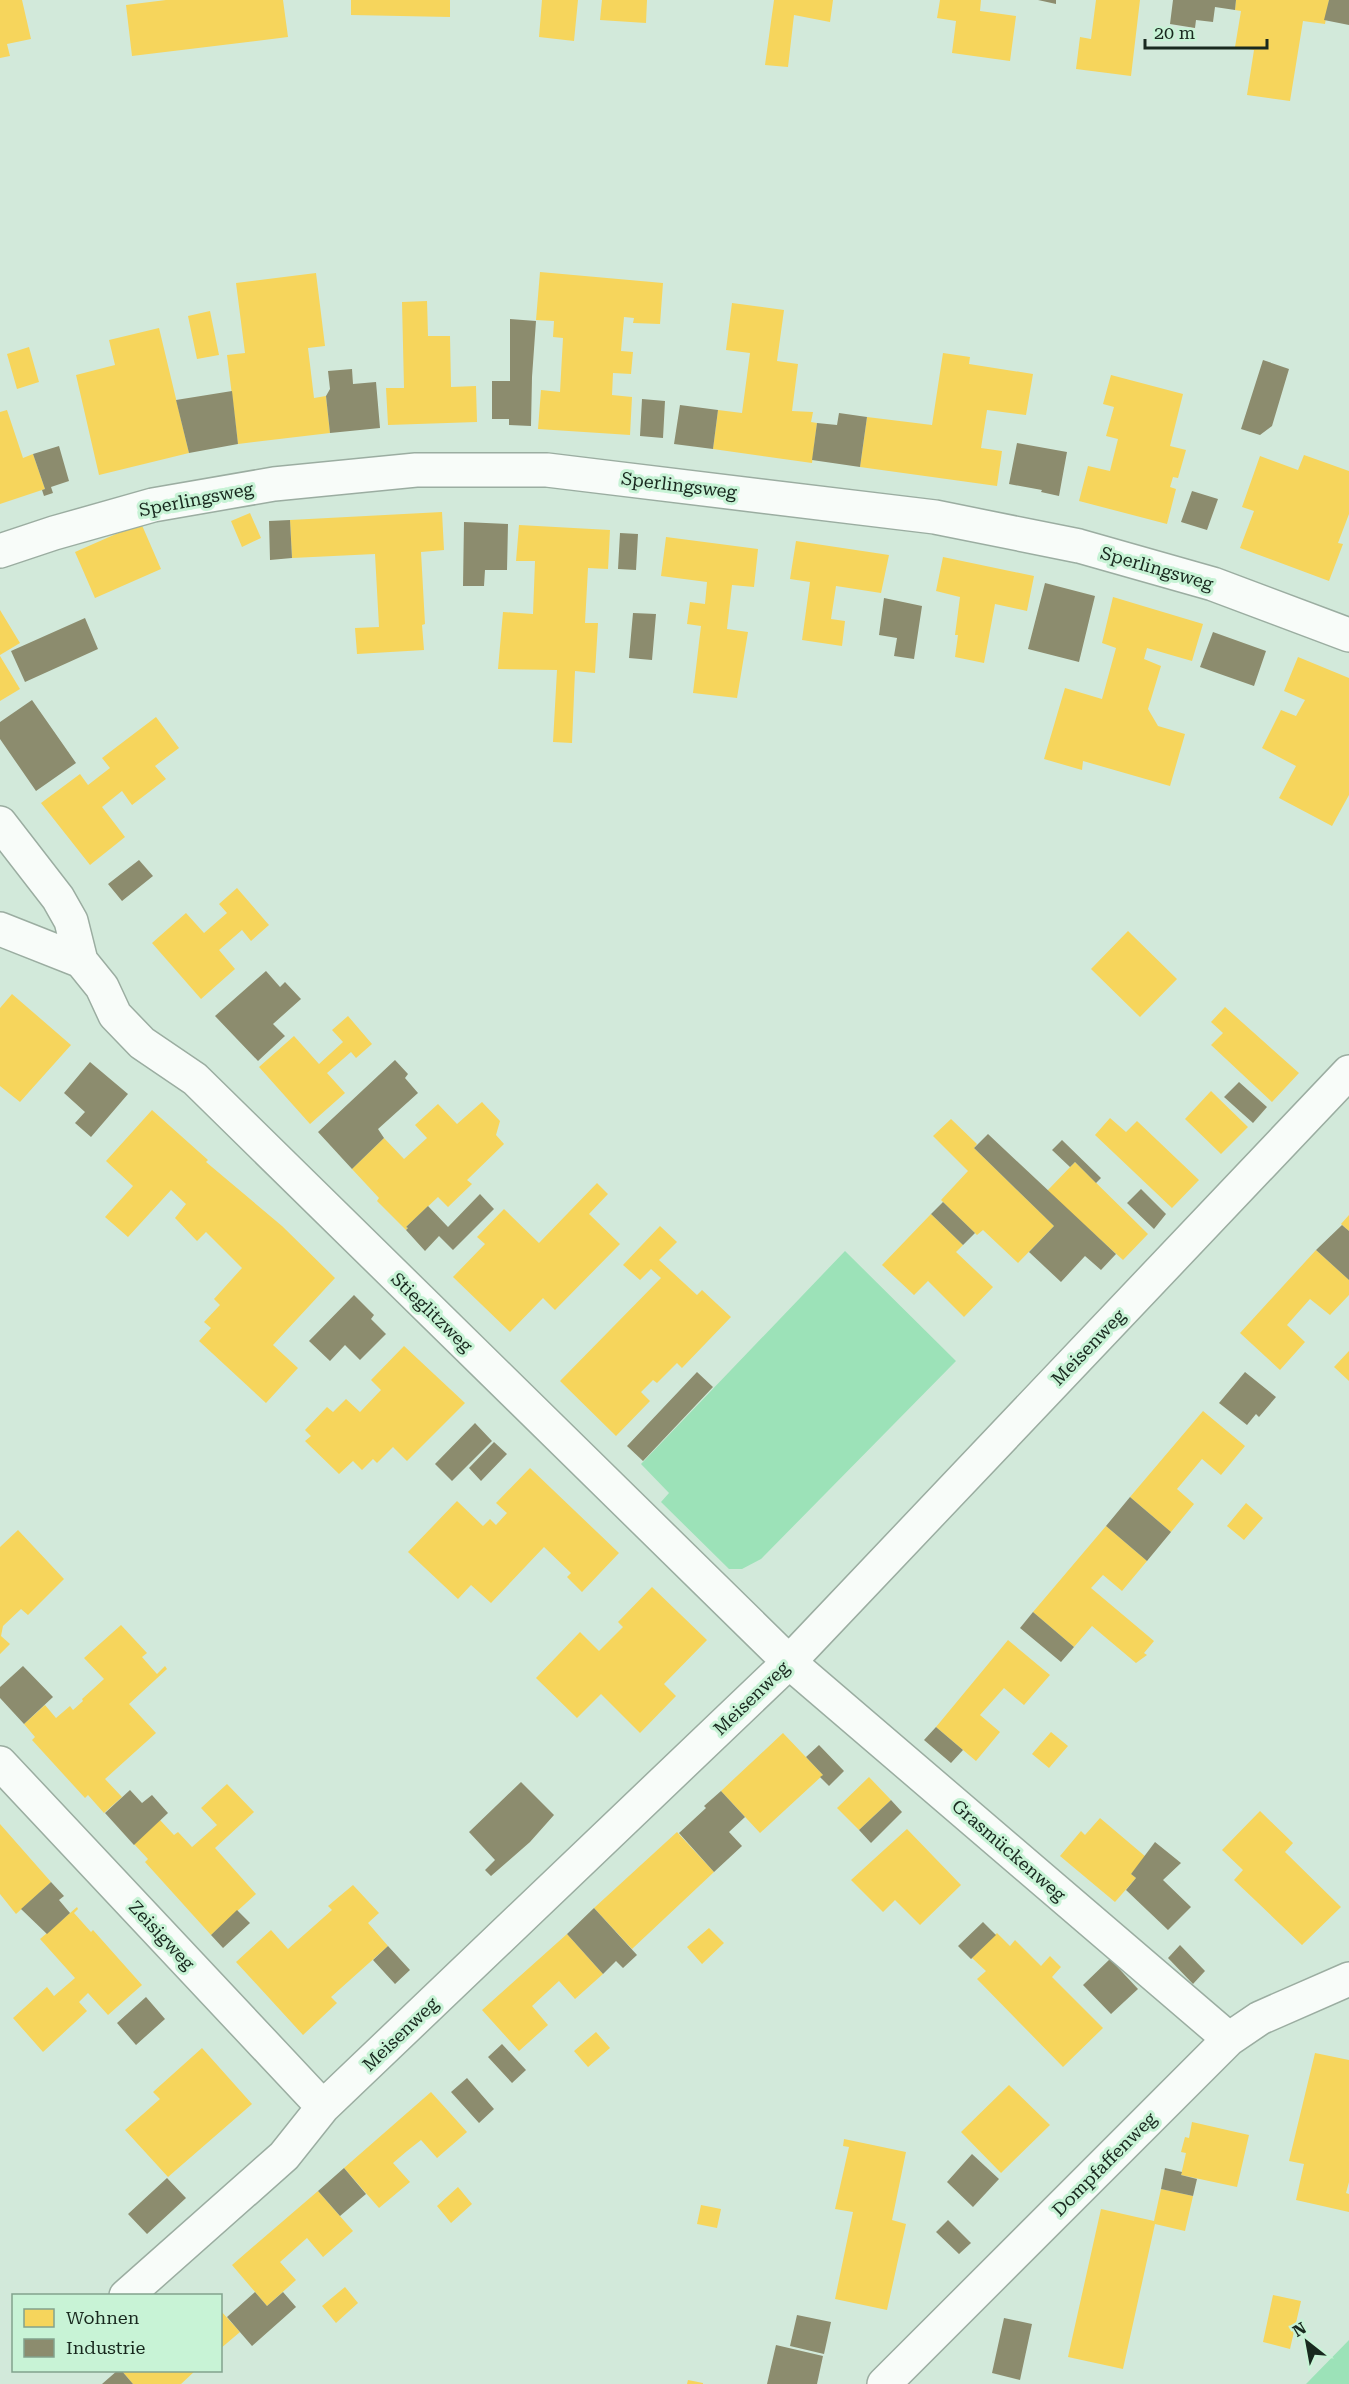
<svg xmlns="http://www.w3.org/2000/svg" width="1349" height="2384" font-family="'Roboto Serif',serif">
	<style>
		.green { fill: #9ce2b8 }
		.homes { fill: #f6d55c }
		.industry { fill: #8c8c6e }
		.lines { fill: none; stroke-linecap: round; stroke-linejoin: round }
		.street-casing { stroke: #9bada1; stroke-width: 36 }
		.street { stroke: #f8fcf9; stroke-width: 33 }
		.labels { text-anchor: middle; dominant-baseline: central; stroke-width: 6; stroke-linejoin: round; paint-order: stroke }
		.street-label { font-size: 18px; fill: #19291f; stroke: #c8f3d6 }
	</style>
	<rect width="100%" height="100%" fill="#d2e9da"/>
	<path class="green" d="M845,1251L956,1361L761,1559L742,1569H729L661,1502L669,1493L641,1464Z
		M1349,2340V2384H1306Z"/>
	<path class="homes" d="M0,0H22L31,39L7,44L10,56L0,58Z
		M166,0H283L288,37L132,56L126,5Z
		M351,0H450V17L351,15Z
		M542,0H578L574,41L539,37Z
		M602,0H647L646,23L600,20Z
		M774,0H833L830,22L794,15L788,67L765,65Z
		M940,0H981L980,11L1016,16L1010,61L952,53L956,21L937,18Z
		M1096,0H1140L1131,76L1076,69L1080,37L1091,39Z
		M1236,0H1329L1325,24L1303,21L1290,101L1247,95L1254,50L1235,47L1241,11L1235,10Z
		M540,272L663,283L660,324L633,323L634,318L624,317L621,351L633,352L631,374L613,373L612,395L632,397L630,435L538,429L541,390L560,392L563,338L553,337L554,321L536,320Z
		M316,273L325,346L308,348L314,398L326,396L330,433L238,444L227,355L245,353L236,283Z
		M427,301L428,336H450L451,387L476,386L477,422L388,425L386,388H404L402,302Z
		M732,303L784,310L777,361L798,364L792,411L813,412L811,422L817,423L812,463L713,449L718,410L742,413L750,353L726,350Z
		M210,311L219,355L197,359L188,316Z
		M159,328L189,453L99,475L76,375L115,365L109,340Z
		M29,347L39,382L17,389L7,354Z
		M943,353L970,357L969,364L1033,374L1026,415L987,410L981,448L1002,451L997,486L860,467L867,417L932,425Z
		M1111,375L1183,394L1170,446L1186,450L1178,478L1173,477L1170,487L1176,489L1167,524L1079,501L1088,466L1110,471L1118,439L1106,436L1114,407L1103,404Z
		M7,410L23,458L33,454L45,489L0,504V412Z
		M1304,455L1349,471V514L1338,543L1343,544L1329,581L1240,548L1254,511L1242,507L1260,456L1298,470Z
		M442,512L444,550L421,552L425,624L422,625L424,650L357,654L355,628L379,627L375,554L292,558L290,520Z
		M250,513L261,538L242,547L231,521Z
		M141,523L161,569L95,598L75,552Z
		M519,525L610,530L608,569L588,568L585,623H598L595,673L575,671L572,743L553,742L557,670L498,669L503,612L533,614L535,561H516Z
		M666,537L758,549L754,587L732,585L727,629L748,632L737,698L693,693L701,626L687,624L690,602L705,604L707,582L661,576Z
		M796,541L889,555L881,593L836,586L831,619L845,621L842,646L802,640L810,582L790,579Z
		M943,557L1034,576L1027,611L995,604L984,663L955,657L958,635H955L960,597L936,591Z
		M1113,597L1203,624L1192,661L1147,648L1144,659L1161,666L1148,709L1158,726L1185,734L1170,786L1083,761L1082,770L1044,759L1065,688L1102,699L1116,648L1102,643Z
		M0,610L20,643L0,655Z
		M0,656L20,689L0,701Z
		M1298,657L1349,678V795L1332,826L1279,798L1296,766L1262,748L1281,710L1296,716L1305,700L1284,691Z
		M156,717L179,748L155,766L166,779L132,805L122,791L102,807L125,837L90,865L41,803L80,774L88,785L110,768L102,758Z
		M237,888L269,925L251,941L242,930L219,950L235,969L201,999L152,943L186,913L204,933L227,913L219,904Z
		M1128,931L1177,979L1140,1017L1091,969Z
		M12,994L71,1045L20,1102L0,1086V1008Z
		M1225,1007L1299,1073L1272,1102L1211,1045L1223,1033L1211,1022Z
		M348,1016L372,1044L356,1058L351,1052L327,1073L345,1093L310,1124L259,1067L294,1036L319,1064L343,1042L332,1030Z
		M1211,1091L1248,1127L1221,1154L1185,1119Z
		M482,1102L500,1121L496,1135L504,1144L467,1180L472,1184L448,1207L438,1197L406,1227L408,1228L406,1230L377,1201L379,1198L352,1169L384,1138L404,1159L427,1138L415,1125L438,1104L457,1124Z
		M152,1110L208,1160L206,1162L282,1226L335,1278L273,1345L298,1368L266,1403L199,1341L211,1328L204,1322L220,1305L214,1299L242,1268L206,1232L197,1241L175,1218L186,1204L171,1190L128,1237L105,1217L133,1186L106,1161Z
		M1110,1118L1126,1132L1137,1121L1199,1180L1172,1208L1095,1135Z
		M951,1119L977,1144L974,1148L1054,1226L1018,1263L983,1230L977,1235L941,1200L968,1171L933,1136Z
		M1075,1162L1148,1234L1123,1260L1047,1191Z
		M597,1183L608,1194L589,1214L620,1244L555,1310L543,1298L510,1332L453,1277L485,1244L477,1237L504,1209L539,1243Z
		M931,1214L963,1245L956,1252L993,1287L964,1317L928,1281L914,1295L882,1265Z
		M1349,1215V1231L1341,1224Z
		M660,1226L677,1242L659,1260L697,1295L702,1290L731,1317L682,1368L677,1363L657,1383L653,1380L641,1392L650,1401L616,1436L560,1381L661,1278L651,1269L640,1280L623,1265Z
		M1316,1250L1349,1280V1295L1330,1315L1310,1299L1287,1325L1305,1342L1280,1370L1240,1333Z
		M404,1346L465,1403L407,1461L393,1447L377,1463L373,1459L362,1470L353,1461L339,1474L305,1441L311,1436L305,1430L327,1407L333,1412L346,1399L360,1412L381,1390L371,1380Z
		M1349,1351V1381L1334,1367Z
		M1203,1411L1245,1446L1221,1475L1202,1459L1177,1489L1194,1504L1171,1532L1130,1497Z
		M530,1468L619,1553L582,1592L567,1577L571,1573L544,1547L491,1603L471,1585L458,1599L408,1552L457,1501L483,1526L490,1519L496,1525L507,1513L496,1503Z
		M1246,1503L1263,1518L1244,1540L1227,1526Z
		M1106,1526L1147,1561L1122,1591L1103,1575L1091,1588L1154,1641L1144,1653L1147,1655L1136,1663L1092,1626L1074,1647L1033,1612Z
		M18,1530L64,1579L28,1615L21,1609L3,1626L1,1636L10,1644L0,1654V1547Z
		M652,1587L707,1640L664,1684L676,1696L640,1733L601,1694L577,1718L536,1678L580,1632L599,1651L623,1627L618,1622Z
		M121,1625L147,1653L142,1657L157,1674L165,1666L167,1669L129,1704L156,1733L105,1779L122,1797L104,1813L88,1795L85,1798L32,1740L35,1737L24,1724L45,1705L56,1718L70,1706L73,1710L83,1701L82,1699L104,1679L84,1658Z
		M1008,1640L1050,1675L1024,1705L1004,1688L980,1715L1000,1732L976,1761L936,1727Z
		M1051,1732L1068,1746L1049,1768L1032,1754Z
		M783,1733L823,1775L760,1833L721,1791Z
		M869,1777L891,1800L859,1830L837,1808Z
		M227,1784L254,1812L215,1848L256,1894L211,1935L145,1862L148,1859L134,1844L160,1820L174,1835L178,1832L192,1847L217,1825L201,1808Z
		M1260,1811L1293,1843L1285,1852L1341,1907L1302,1945L1234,1880L1243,1870L1222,1850Z
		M1100,1818L1146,1857L1131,1874L1136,1878L1115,1902L1060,1856L1081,1831L1085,1835Z
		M0,1824L51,1882L16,1914L0,1894Z
		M907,1829L961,1885L920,1925L895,1900L883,1912L851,1880Z
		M677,1832L714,1872L632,1949L594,1908Z
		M353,1885L379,1913L368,1923L388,1946L331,1997L337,2003L303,2035L236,1962L271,1930L288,1949L332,1910L328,1906Z
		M77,1907L78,1909L74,1913L91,1932L93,1930L142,1985L108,2015L88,1993L79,2002L87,2011L43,2052L13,2018L47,1987L54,1996L75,1978L40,1939Z
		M709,1928L724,1943L702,1964L687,1947Z
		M997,1933L1010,1946L1015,1940L1041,1966L1050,1956L1061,1967L1052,1977L1103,2028L1063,2067L977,1979L986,1971L972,1958Z
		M567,1934L603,1974L575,1999L559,1981L532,2006L548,2025L519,2051L482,2010Z
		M596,2032L610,2048L588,2067L574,2051Z
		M202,2048L252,2104L168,2177L125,2130L160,2099L153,2092Z
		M1315,2053L1349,2060V2182L1346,2193L1349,2194V2212L1296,2200L1304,2164L1289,2161Z
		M1009,2085L1050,2125L1001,2173L961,2132Z
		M431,2092L467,2132L437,2158L421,2140L407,2151L393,2163L410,2182L379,2208L344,2168Z
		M1192,2122L1249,2135L1237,2187L1181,2175L1186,2153L1181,2152L1185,2137L1189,2138Z
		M844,2139L906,2152L892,2220L906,2224L887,2310L835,2299L853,2212L835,2209L849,2147L843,2146Z
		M458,2187L472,2204L451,2223L437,2206Z
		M1161,2189L1193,2196L1185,2231L1155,2224L1123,2369L1068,2357L1101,2209L1154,2221Z
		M318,2191L353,2231L323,2257L307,2238L280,2262L296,2280L267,2306L232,2265Z
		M701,2205L721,2209L717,2228L697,2224Z
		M345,2287L358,2303L336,2323L322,2306Z
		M1273,2295L1301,2301L1290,2349L1263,2342Z
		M220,2310L240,2332L220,2349Z
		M121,2370H196L181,2384H133Z
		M688,2380L703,2383V2384H687Z"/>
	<path class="industry" d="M1038,0H1056V4Z
		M1173,0H1236L1235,10L1215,7L1213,22L1196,20L1195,28L1170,24Z
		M1329,0H1349V25L1324,20Z
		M510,319L536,321L532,377L531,426L509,425V419H492V381H510Z
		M1263,360L1289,369L1272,426L1260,435L1241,429Z
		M352,369L353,384L376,382L380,428L330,433L326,396L330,389L328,371Z
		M232,391L238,444L189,453L176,400Z
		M642,399L665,401L663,438L640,436Z
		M680,405L718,410L713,449L674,444Z
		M839,413L867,417L860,467L812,460L817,423L837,425Z
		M1017,443L1067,452L1059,496L1041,492L1042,490L1009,484Z
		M59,446L69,481L51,487L53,493L44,496L42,490L45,489L33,454Z
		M1192,491L1218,499L1207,530L1181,522Z
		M290,520L292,558L270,560L269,521Z
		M464,522L508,524L507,570H485L484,586H463Z
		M620,533L638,534L636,570L618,569Z
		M1045,583L1095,596L1079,662L1028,649Z
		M884,598L922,606L914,659L894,656L897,638L879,635Z
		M633,613L656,614L652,660L629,658Z
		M85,618L98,649L25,682L11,651Z
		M1213,632L1266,651L1254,686L1200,667Z
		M32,700L76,763L36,791L0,739V722Z
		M139,860L153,876L122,901L108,884Z
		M266,971L280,987L285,982L301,999L273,1024L285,1036L258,1061L215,1016Z
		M395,1060L408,1074L405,1078L418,1093L378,1129L384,1138L352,1169L318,1132Z
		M90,1062L128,1094L91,1137L75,1123L85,1112L64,1093Z
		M1239,1082L1267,1107L1253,1123L1224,1097Z
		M988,1134L1116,1254L1101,1270L1085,1256L1061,1282L1029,1252L1054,1226L974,1148Z
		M1062,1140L1101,1178L1096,1183L1075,1162L1070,1167L1052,1150Z
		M1141,1189L1166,1214L1154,1229L1127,1203Z
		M480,1194L494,1209L453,1250L439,1236L425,1251L406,1230L408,1228L406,1227L428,1206L448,1227Z
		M943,1202L975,1233L963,1245L931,1214Z
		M1342,1225L1349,1231V1280L1316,1250Z
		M354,1295L374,1315L371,1319L386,1334L360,1360L345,1345L330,1361L309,1341Z
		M697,1372L713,1387L643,1461L627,1446Z
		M1245,1372L1276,1397L1259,1417L1256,1414L1247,1425L1219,1403Z
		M475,1423L492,1441L452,1481L435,1464Z
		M494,1442L507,1454L481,1481L469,1468Z
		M1130,1497L1171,1532L1147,1561L1106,1526Z
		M1033,1612L1074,1647L1061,1662L1020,1628Z
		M23,1666L53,1697L24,1724L0,1698V1687Z
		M936,1727L963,1750L951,1763L924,1740Z
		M819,1745L844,1771L829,1786L820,1777L823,1775L806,1757Z
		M521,1782L554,1815L530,1842L491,1876L485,1870L495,1860L469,1832Z
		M130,1790L142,1803L152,1795L168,1813L134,1845L105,1813Z
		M721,1791L745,1817L729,1832L742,1846L714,1872L679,1833L706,1808L704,1806Z
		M891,1800L902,1812L871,1843L859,1830Z
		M1155,1842L1181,1863L1163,1880L1191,1907L1168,1930L1126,1890L1136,1878L1131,1874Z
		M51,1882L64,1896L59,1900L70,1913L47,1934L21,1909Z
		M594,1908L637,1955L623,1968L616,1961L603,1974L567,1934Z
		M237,1910L250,1923L223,1948L211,1935Z
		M983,1922L996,1935L971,1959L958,1946Z
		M1180,1945L1205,1971L1193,1984L1168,1958Z
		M388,1946L410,1970L395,1984L373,1960Z
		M1110,1959L1138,1989L1111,2014L1083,1985Z
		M146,1997L165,2019L136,2045L117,2023Z
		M502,2044L526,2070L512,2083L488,2057Z
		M467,2078L494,2109L479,2123L451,2092Z
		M972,2154L999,2179L973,2207L947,2182Z
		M344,2168L366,2194L340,2216L318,2191Z
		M1165,2168L1182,2172L1181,2175L1197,2179L1193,2196L1161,2189Z
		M167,2178L186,2198L147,2234L128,2214Z
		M948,2220L971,2243L959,2254L936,2232Z
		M255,2292L267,2306L283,2292L296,2307L252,2346L227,2317Z
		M797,2315L831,2322L824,2354L790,2346Z
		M1004,2318L1032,2324L1020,2380L992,2373Z
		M776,2345L823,2356L817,2384H767Z
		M118,2370H121L133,2384H102Z"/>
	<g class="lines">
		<defs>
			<path id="street" d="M0,551L54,533L153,505L274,484L416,470H547L935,517L1079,546L1213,584L1349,635
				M0,823L58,898L71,921L81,961L102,987L115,1015L142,1043L195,1079L789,1662L1229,2039
				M0,929L81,961
				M0,1763L323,2107
				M126,2296L284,2156L323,2107L789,1662L1349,1072
				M884,2384L1229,2039L1260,2018L1349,1979"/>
		</defs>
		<use href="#street" class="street-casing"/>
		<use href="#street" class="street"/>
	</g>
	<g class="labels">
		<g class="street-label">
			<text transform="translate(679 485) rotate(7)">Sperlingsweg</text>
			<text transform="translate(196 499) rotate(-11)">Sperlingsweg</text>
			<text transform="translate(1157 568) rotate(16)">Sperlingsweg</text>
			<text transform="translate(432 1312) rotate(44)">Stieglitzweg</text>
			<text transform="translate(1088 1347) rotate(-46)">Meisenweg</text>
			<text transform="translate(751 1698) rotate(-44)">Meisenweg</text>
			<text transform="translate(1009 1850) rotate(41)">Grasmückenweg</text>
			<text transform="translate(162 1935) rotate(47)">Zeisigweg</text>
			<text transform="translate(400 2034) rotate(-44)">Meisenweg</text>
			<text transform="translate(1104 2164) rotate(-45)">Dompfaffenweg</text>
		</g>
	</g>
	<rect x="12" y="2294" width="210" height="78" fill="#c8f3d6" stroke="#82a28d" stroke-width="1.5"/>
	<rect x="24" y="2309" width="30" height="18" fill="#f6d55c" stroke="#82a28d" stroke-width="1.5"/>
	<text x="66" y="2324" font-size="18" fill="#19291f">Wohnen</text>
	<rect x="24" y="2339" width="30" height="18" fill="#8c8c6e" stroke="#82a28d" stroke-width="1.5"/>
	<text x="66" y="2354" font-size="18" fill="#19291f">Industrie</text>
	<g transform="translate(1307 2342) rotate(329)" stroke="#c8f3d6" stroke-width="4.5" paint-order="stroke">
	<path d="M0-4.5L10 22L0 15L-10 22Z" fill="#19291f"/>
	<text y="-9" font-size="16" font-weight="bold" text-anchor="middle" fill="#19291f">N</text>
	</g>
	<path d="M1145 39v9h122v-9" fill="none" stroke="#19291f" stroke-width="3"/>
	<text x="1154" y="39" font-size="18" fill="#19291f" stroke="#c8f3d6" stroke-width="4.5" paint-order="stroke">20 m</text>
</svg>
